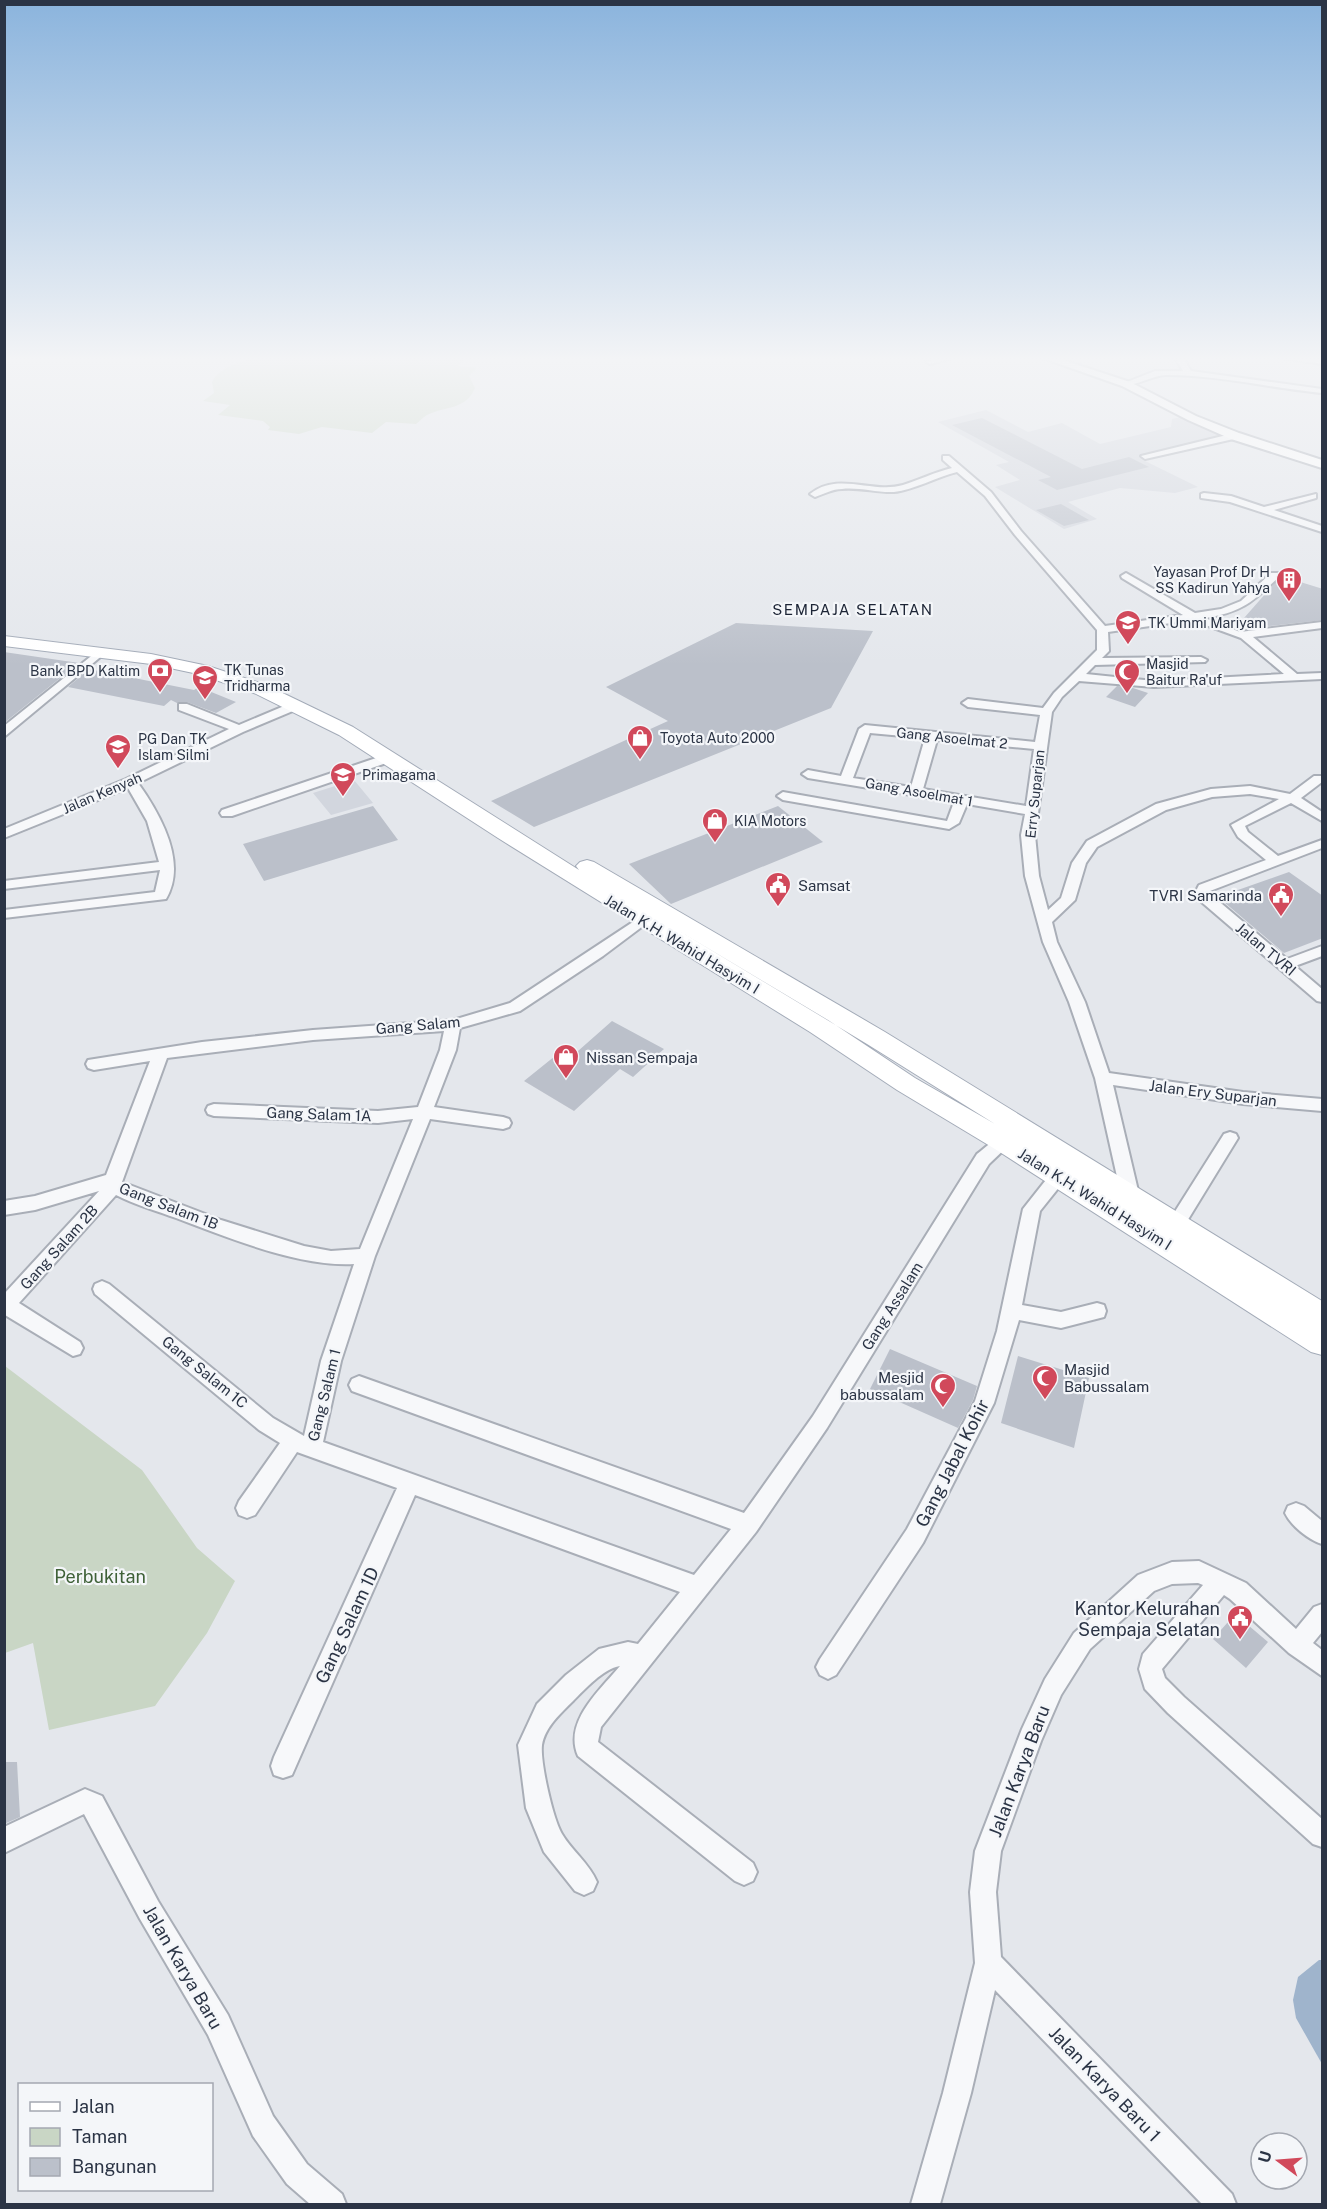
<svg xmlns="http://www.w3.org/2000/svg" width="1327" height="2209" font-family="'Public Sans',sans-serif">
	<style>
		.built { fill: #d2d6de }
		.green { fill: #c9d6c5 }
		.water { fill: #9fb4cc }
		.building { fill: #bbc0ca }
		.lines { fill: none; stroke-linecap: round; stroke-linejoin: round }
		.street-casing { stroke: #a9aeb7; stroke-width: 4 }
		.secondary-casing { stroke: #a9aeb7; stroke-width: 4 }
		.primary-casing { stroke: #a3abb8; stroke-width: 2 }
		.street { fill: #f7f8fa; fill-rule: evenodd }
		.secondary { fill: #fff; fill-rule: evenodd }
		.primary { fill: #fff; fill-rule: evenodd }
		.labels { text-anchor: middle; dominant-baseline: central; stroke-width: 4.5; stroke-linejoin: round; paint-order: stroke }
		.far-poi-label { font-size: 14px; fill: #2b3445; stroke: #f4f6f9; text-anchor: start }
		.far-street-label { font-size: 14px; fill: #2b3445; stroke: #f4f6f9 }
		.far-quarter-label { font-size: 15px; letter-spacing: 1.5px; fill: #1d2536; stroke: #f4f6f9 }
		.poi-label { font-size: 15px; fill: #2b3445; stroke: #f4f6f9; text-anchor: start }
		.street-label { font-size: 15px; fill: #2b3445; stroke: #f4f6f9 }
		.near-street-label { font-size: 18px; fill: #2b3445; stroke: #f4f6f9 }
		.near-park-label { font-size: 18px; fill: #3f6138; stroke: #f4f6f9 }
		.near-poi-label { font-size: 18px; fill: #2b3445; stroke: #f4f6f9; text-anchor: end }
	</style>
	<rect width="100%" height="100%" fill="#e4e7ec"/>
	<path class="built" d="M986,410L1028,432L1062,423L1100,444L1171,427L1172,419L1186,416L1237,438L1143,460L1198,487L1175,493L1120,488L1068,502L1097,519L1064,529L995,487L1020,480L996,465L1009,462L938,422Z
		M354,780L373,803L331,815L313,793Z"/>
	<path class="green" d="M266,356H468L458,366L477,368L469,376L475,388C466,410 445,406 427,415C423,417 419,422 416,424L386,422L372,433L322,427L299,434L268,430L270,427L263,421L218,415L230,405L203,401L214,393L212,382C222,364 247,360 266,356Z
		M5,1366L142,1470L197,1548L235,1581L207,1633L155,1706L49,1730L33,1643L5,1653Z"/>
	<path class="water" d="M1319,1960H1322V2064L1296,2018L1293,2000L1298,1977Z"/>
	<path class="building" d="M982,418L1082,469L1129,457L1149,467L1057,490L1038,480L1051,477L952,425Z
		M1061,504L1089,520L1064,526L1036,510Z
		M1281,576L1323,589V620L1269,626L1244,618Z
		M736,623L873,631L831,708L534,827L491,801L668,721L606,687Z
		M4,652L79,663L4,723Z
		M89,669L194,690L199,687L236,702L216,713L187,702L177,703L171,700L164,706L68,687Z
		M1117,686L1130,687L1148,693L1135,707L1106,697Z
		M373,806L398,840L264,881L243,844Z
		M778,806L823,842L671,904L629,864Z
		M1289,872L1323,896V938L1284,953L1218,897Z
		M612,1021L664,1049L633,1077L620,1069L574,1111L524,1081L560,1052L568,1057L578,1051Z
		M890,1349L977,1386L973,1400L958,1428L870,1389Z
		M1018,1356L1089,1378L1074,1448L1001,1423Z
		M1235,1614L1268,1642L1246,1668L1213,1639Z
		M4,1762H17L20,1817L4,1824Z"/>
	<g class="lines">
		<defs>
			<path id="street" d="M947,356H960L930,364L926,362Z
				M1174,356H1182L1191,371L1322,389V393C1270,388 1218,375 1166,375C1153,375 1130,389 1122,384L1155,371H1183Z
				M1277,356L1322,360V364L1281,358Z
				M1235,433L1239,436L1238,438L1145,459L1141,456Z
				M943,456H949L991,492L1021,531L1105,626L1183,615L1122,578L1121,576L1126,573L1195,613L1221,609L1241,601L1271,573H1279V577C1252,602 1243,612 1205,618L1240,632L1322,622V628L1253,637L1297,674L1322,673V679L1154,687L1079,681L1062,697L1052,712L1035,835L1039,876L1048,910L1061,898L1072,863L1087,841L1156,804L1211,789L1250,786L1290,794L1314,776H1322V782L1301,798L1322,812V821L1291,803L1245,826L1248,832L1278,856L1322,840V848L1210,891L1209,893L1287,959L1322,946V956L1295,966L1322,989V1002L1317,1001L1198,899L1195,893L1199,885L1266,860L1238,837L1231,825L1279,799L1250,794L1212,797L1166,810L1097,847L1086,863L1075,900L1052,922L1057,942L1085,1002L1109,1073L1243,1092L1322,1099V1111L1243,1104L1113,1085L1140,1199L1137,1204L1131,1206L1125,1204L1122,1199L1095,1078L1069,1002L1043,942L1025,876L1021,835L1025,814L967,804L959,823L949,829L783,800L777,796L783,792L947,821L954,802L808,778L802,774L808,770L841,776L859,729L865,725L1035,742L1040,715L968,707L962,703L968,699L1043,708L1054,693L1097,650V630L1015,535L985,496L957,472C936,477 914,490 894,492C877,493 859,487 842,489C832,489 824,494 815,497L810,494C838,471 872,494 903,485C919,480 935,472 952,468L943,460ZM1192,620L1241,638L1284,674L1154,681L1086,674L1095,665L1205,662L1207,660L1201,657L1102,658L1109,651L1108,632ZM870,733L925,738L911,787L853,778ZM937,740L1034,749L1026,806L923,789Z
				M1204,493L1231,496L1264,507L1316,494V498L1274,510L1322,526V532L1230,502L1201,498V494Z
				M100,649L104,650V654L4,737V726Z
				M296,701L302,705L300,708L243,732L138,783C160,814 188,862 166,899L4,918V910L155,892L160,870L4,889V881L159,862L147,821L128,788L4,838V829L126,779L229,729L179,710V704H187L239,725Z
				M388,754L394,758L392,761L232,816H222L220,813L222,810Z
				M642,916L649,920L647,923L603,956L520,1011L460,1028L456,1050L434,1107L503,1117L509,1119L511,1123L509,1127L503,1129L430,1119L375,1256L341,1361L323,1442L694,1575L731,1529L352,1391L349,1385L352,1379L359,1376L744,1513L813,1416L977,1154C987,1147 997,1134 1010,1138L1012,1142L989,1164L827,1428L756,1532L601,1727L598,1742L753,1863L757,1872L753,1881L744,1885L735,1881L578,1756C563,1722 600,1690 620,1666C603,1669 585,1689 573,1701C561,1713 545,1727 542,1745C540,1762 553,1819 562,1834C572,1851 589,1863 597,1882L593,1891L584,1895L575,1891L544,1852L526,1808L518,1745L537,1704L566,1675L599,1649L628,1642L638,1644L680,1592L415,1495L292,1775L283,1778L274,1775L271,1766L274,1757L397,1488L297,1452L255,1515L247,1518L239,1515L236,1508L239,1501L280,1443L259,1430L95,1294L93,1289L95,1284L102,1281L109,1284L273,1418L304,1436L321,1361L354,1264C299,1267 229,1238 176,1218C157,1211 135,1205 116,1195L19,1303L80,1342L83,1348L80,1354L73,1356L5,1315L4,1294L99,1191L35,1210L4,1215V1201L35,1196L106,1175L150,1061L94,1070L88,1068L86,1064L88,1060L202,1042L313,1030L453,1020L510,1003ZM444,1031L440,1050L418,1107L378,1111L214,1104L208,1106L206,1110L208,1114L214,1116L378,1123L413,1119L360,1249L331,1251L304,1246L221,1220L122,1182L167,1058L313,1040Z
				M1230,1132L1236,1134L1238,1138L1181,1231L1175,1233L1169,1231L1166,1226L1169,1221L1224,1134Z
				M1059,1169L1065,1171L1068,1176L1040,1211L1022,1305L1061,1312L1097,1303L1104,1305L1106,1311L1104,1317L1061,1328L1019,1320L994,1403L923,1543L836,1675L828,1679L820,1675L816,1667L820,1659L907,1529L975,1401L997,1331L1023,1209L1053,1171Z
				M1296,1503L1304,1506L1322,1521V1544C1309,1540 1291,1526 1285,1513L1288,1506Z
				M1199,1561L1246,1583L1296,1629L1314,1607L1322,1604V1632L1313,1643L1322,1650V1676L1289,1653L1230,1599L1224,1595L1162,1669L1165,1678L1184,1697L1322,1819V1847L1313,1844L1168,1713L1145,1689L1139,1669L1143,1654L1203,1585L1198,1583L1172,1584L1154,1591L1090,1649L1061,1695L1041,1741L1001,1851L996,1892L1001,1957L1232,2194L1236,2204H1202L995,1990L971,2093L940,2204H911L943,2093L975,1963L970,1892L975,1851L1022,1729L1045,1679L1074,1633L1138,1575L1172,1562Z
				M85,1789L102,1796L158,1901L228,2015L273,2116L307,2164L342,2194L346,2204H310L287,2184L253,2136L208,2035L140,1919L84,1814L4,1853V1827Z"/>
			<path id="secondary" d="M1037,356H1051L1130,382L1196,416L1239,433L1322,460V468L1231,439L1188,420L1122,386Z"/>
			<path id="primary" d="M4,636L151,654L208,666L266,685L353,727L579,870L576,866L580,862L587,860L594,862L885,1032L1322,1301V1355L1311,1352L995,1149L897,1090L810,1032L498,838L339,735L254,693L198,674L151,664L4,646ZM676,929L867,1044L995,1124L915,1078L828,1020Z"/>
		</defs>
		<use href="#street" class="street-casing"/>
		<use href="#secondary" class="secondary-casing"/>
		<use href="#primary" class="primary-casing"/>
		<use href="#street" class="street"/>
		<use href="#secondary" class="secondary"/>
		<use href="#primary" class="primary"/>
	</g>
	<linearGradient id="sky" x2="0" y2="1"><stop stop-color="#8bb4dd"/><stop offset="0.54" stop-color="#f3f4f6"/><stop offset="1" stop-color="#f3f4f6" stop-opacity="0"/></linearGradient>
	<rect width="1327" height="665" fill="url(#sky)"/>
	<defs>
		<symbol id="building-pin" viewBox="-11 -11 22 30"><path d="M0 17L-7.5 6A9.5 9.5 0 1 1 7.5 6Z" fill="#d1495b" stroke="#f4f6f9"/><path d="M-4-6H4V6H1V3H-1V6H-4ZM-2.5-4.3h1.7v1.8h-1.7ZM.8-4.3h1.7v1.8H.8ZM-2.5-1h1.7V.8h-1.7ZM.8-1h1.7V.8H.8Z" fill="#fff"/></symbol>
		<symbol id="school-pin" viewBox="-11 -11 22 30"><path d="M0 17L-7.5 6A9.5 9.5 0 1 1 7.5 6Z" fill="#d1495b" stroke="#f4f6f9"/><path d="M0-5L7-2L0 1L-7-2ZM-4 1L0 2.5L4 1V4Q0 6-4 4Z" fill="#fff"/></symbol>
		<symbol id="bank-pin" viewBox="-11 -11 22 30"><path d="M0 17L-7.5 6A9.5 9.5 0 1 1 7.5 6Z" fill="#d1495b" stroke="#f4f6f9"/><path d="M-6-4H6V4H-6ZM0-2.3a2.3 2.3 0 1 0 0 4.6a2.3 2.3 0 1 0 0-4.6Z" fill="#fff"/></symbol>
		<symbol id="mosque-pin" viewBox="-11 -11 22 30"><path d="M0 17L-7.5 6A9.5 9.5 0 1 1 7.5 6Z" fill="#d1495b" stroke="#f4f6f9"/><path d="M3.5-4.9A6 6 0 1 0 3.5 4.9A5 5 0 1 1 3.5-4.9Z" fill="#fff"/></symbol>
		<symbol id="shop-pin" viewBox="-11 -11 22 30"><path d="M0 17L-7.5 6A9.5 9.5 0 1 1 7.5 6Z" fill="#d1495b" stroke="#f4f6f9"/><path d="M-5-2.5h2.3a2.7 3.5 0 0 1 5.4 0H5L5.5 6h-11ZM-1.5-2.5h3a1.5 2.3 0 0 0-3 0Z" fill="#fff"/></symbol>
		<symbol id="civic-pin" viewBox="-11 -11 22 30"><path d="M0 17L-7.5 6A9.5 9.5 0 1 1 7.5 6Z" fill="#d1495b" stroke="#f4f6f9"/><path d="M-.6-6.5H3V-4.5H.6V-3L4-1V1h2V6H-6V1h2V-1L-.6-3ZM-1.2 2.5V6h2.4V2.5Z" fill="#fff"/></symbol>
	</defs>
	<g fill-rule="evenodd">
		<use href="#building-pin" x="1274" y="565" width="30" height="40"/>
		<use href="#school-pin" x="1113" y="608" width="30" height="40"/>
		<use href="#bank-pin" x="145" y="656" width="30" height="40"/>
		<use href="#mosque-pin" x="1112" y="657" width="30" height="40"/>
		<use href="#school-pin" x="190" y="663" width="30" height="40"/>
		<use href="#shop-pin" x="625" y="723" width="30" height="40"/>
		<use href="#school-pin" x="103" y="732" width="30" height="40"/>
		<use href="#school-pin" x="328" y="760" width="30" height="40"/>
		<use href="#shop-pin" x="700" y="806" width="30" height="40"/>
		<use href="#civic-pin" x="763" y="870" width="30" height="40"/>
		<use href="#civic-pin" x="1266" y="880" width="30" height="40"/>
		<use href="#shop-pin" x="551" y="1042" width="30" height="40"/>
		<use href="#mosque-pin" x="1030" y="1363" width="30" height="40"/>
		<use href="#mosque-pin" x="928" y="1371" width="30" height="40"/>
		<use href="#civic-pin" x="1225" y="1603" width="30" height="40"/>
	</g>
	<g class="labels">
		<g class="far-poi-label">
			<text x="1270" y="572" text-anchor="end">Yayasan Prof Dr H<tspan x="1270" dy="16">SS Kadirun Yahya</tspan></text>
			<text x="1148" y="623">TK Ummi Mariyam</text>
			<text x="1146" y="664">Masjid<tspan x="1146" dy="16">Baitur Ra'uf</tspan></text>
			<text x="224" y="670">TK Tunas<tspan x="224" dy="16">Tridharma</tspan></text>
			<text x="140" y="671" text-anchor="end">Bank BPD Kaltim</text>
			<text x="660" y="738">Toyota Auto 2000</text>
			<text x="138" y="739">PG Dan TK<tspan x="138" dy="16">Islam Silmi</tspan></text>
			<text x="362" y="775">Primagama</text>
			<text x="734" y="821">KIA Motors</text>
		</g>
		<g class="far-street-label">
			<text transform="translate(952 738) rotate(6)">Gang Asoelmat 2</text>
			<text transform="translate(919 792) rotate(10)">Gang Asoelmat 1</text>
			<text transform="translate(102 793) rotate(-23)">Jalan Kenyah</text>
			<text transform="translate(1035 794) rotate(-84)">Erry Suparjan</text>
		</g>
		<g class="far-quarter-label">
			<text x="853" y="609">SEMPAJA SELATAN</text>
		</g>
		<g class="poi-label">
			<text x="798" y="885">Samsat</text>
			<text x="1262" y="895" text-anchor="end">TVRI Samarinda</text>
			<text x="586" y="1057">Nissan Sempaja</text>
			<text x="1064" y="1369">Masjid<tspan x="1064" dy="17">Babussalam</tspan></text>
			<text x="924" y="1377" text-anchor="end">Mesjid<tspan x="924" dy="17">babussalam</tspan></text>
		</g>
		<g class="street-label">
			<text transform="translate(682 944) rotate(31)">Jalan K.H. Wahid Hasyim I</text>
			<text transform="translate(1266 949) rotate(40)">Jalan TVRI</text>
			<text transform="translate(418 1025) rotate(-5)">Gang Salam</text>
			<text transform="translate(1213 1093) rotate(7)">Jalan Ery Suparjan</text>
			<text transform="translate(319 1114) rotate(2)">Gang Salam 1A</text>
			<text transform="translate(1095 1199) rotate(32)">Jalan K.H. Wahid Hasyim I</text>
			<text transform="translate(169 1206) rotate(21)">Gang Salam 1B</text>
			<text transform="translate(59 1247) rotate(-48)">Gang Salam 2B</text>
			<text transform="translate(892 1306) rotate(-58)">Gang Assalam</text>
			<text transform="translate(205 1372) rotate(39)">Gang Salam 1C</text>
			<text transform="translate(324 1395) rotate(-76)">Gang Salam 1</text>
		</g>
		<g class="near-street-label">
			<text transform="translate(952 1463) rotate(-63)">Gang Jabal Kohir</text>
			<text transform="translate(347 1625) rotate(-65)">Gang Salam 1D</text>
			<text transform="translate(1019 1771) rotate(-69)">Jalan Karya Baru</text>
			<text transform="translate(183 1967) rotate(60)">Jalan Karya Baru</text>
			<text transform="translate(1105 2084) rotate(46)">Jalan Karya Baru 1</text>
		</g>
		<g class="near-park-label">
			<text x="100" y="1576">Perbukitan</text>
		</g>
		<g class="near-poi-label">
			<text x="1220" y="1608">Kantor Kelurahan<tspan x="1220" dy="21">Sempaja Selatan</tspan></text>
		</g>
	</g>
	<rect width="1327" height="2209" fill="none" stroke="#2b3445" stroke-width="12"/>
	<rect x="18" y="2083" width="195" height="108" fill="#f4f6f9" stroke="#a4a8b1" stroke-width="1.5"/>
	<rect x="30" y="2102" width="30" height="9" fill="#ffffff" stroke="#a4a8b1" stroke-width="1.5"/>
	<text x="72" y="2113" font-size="18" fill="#2b3445">Jalan</text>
	<rect x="30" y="2128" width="30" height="18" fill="#c9d6c5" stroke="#a4a8b1" stroke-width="1.5"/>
	<text x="72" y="2143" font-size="18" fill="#2b3445">Taman</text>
	<rect x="30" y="2158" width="30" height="18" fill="#bbc0ca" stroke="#a4a8b1" stroke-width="1.5"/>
	<text x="72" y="2173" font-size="18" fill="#2b3445">Bangunan</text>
	<g transform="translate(1279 2161) rotate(286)"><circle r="28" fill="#f4f6f9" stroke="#a4a8b1" stroke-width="1.5"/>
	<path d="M0-4.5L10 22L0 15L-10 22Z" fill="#d1495b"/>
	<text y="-9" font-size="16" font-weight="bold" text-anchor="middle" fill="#2b3445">U</text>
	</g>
</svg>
